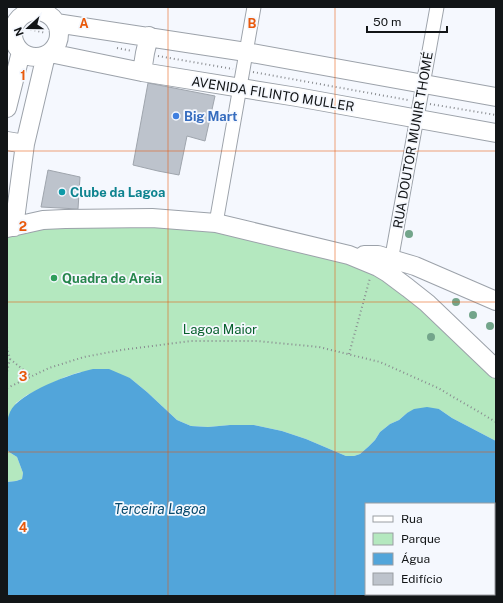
<svg xmlns="http://www.w3.org/2000/svg" width="503" height="603" font-family="'Public Sans',sans-serif">
	<style>
		.green { fill: #b4e8bf }
		.water { fill: #52a5da; fill-rule: evenodd }
		.building { fill: #bdc3cc; stroke: #9fa5ad }
		.lines { fill: none; stroke-linecap: round; stroke-linejoin: round }
		.street-casing { stroke: #9ca2aa; stroke-width: 15 }
		.secondary-casing { stroke: #9ca2aa; stroke-width: 20 }
		.path { stroke: #888b8f; stroke-width: 2; stroke-dasharray: 1 3; stroke-linecap: butt }
		.street { stroke: #fff; stroke-width: 13 }
		.secondary { stroke: #fff; stroke-width: 18 }
		.tree { fill: #73a58b }
		.grid { fill: none; stroke: #e8590c; stroke-width: 1; stroke-opacity: 0.55 }
		.shop-dot { fill: #3f7fe0; stroke: #f5f8fe; stroke-width: 1.5 }
		.culture-dot { fill: #0f9aa8; stroke: #f5f8fe; stroke-width: 1.5 }
		.leisure-dot { fill: #2e9e5b; stroke: #f5f8fe; stroke-width: 1.5 }
		.labels { text-anchor: middle; dominant-baseline: central; stroke-width: 3.5; stroke-linejoin: round; paint-order: stroke }
		.street-label { font-size: 13px; fill: #121517; stroke: #f5f8fe }
		.shop-label { font-size: 13px; font-weight: bold; fill: #366cbe; stroke: #f5f8fe; text-anchor: start }
		.culture-label { font-size: 13px; font-weight: bold; fill: #0d838f; stroke: #f5f8fe; text-anchor: start }
		.leisure-label { font-size: 13px; font-weight: bold; fill: #27864d; stroke: #f5f8fe; text-anchor: start }
		.park-label { font-size: 13px; fill: #08612d; stroke: #f5f8fe }
		.water-label { font-size: 14px; font-style: italic; fill: #084b6f; stroke: #f5f8fe }
		.grid-label { font-size: 13px; text-anchor: middle; font-weight: bold; fill: #e8590c; stroke: #f5f8fe; stroke-width: 3.5; stroke-linejoin: round; paint-order: stroke }
	</style>
	<rect width="100%" height="100%" fill="#f5f8fe"/>
	<path class="green" d="M152,225L215,230L360,267L404,293L496,377V441L452,418L439,409L407,413L399,420L390,424L380,432L375,440L368,447L360,454L354,456H346L306,439L282,431L254,425H230L208,427L191,426L177,420L147,392L130,378L80,372L65,377L27,395L16,403L7,424V234L43,226Z
		M7,449L9,452L17,457L23,473L22,479L16,481L7,482Z"/>
	<path class="water" d="M93,369H109L130,378L147,392L177,420L191,426L208,427L230,425H254L282,431L306,439L346,456H354L360,454L368,447L375,440L380,432L390,424L399,420L407,413L414,409L427,407L439,409L452,418L496,441V596H7V482L16,481L22,479L23,473L17,457L9,452L7,449C7,437 5,423 10,412C19,392 73,373 93,369ZM366,504H494V594H366Z"/>
	<path class="building" d="M148,83L215,96L205,141L187,136L179,175L158,171L133,165Z
		M48,170L80,177L78,209L41,207Z"/>
	<g class="lines">
		<defs>
			<path id="street" d="M216,223L254,7
				M390,267L437,7"/>
			<path id="secondary" d="M13 34a23 23 0 1 1 46 0a23 23 0 1 1-46 0Z
				M56,23L246,52L496,97
				M50,53L142,72L297,97L496,133
				M142,72L145,53L149,36
				M7,108L21,52
				M7,141L25,144
				M14,227L25,144L46,55
				M7,228L43,220L65,219L152,218L216,223L349,255L378,267L388,273L408,288L427,303L496,369
				M364,255H378L415,266L496,301"/>
		</defs>
		<use href="#street" class="street-casing"/>
		<use href="#secondary" class="secondary-casing"/>
		<path class="path" d="M7,25L15,26L46,33
			M117,48L132,51
			M158,56L233,69
			M253,72L408,100
			M430,104L496,115
			M7,347L10,359L7,372
			M349,354L370,278
			M10,359L31,376
			M7,388L49,368L84,357L121,350L191,341H257L319,347L380,362L438,388L496,422"/>
		<use href="#street" class="street"/>
		<use href="#secondary" class="secondary"/>
	</g>
	<g class="tree">
		<circle cx="409" cy="234" r="4"/>
		<circle cx="456" cy="302" r="4"/>
		<circle cx="473" cy="315" r="4"/>
		<circle cx="490" cy="326" r="4"/>
		<circle cx="431" cy="337" r="4"/>
	</g>
	<path class="grid" d="M168,7V596M335,7V596M7,151H496M7,302H496M7,452H496"/>
	<circle class="shop-dot" cx="176" cy="116" r="4"/>
	<circle class="culture-dot" cx="62" cy="192" r="4"/>
	<circle class="leisure-dot" cx="54" cy="278" r="4"/>
	<g class="labels">
		<g class="street-label">
			<text transform="translate(273 94) rotate(9)">AVENIDA FILINTO MULLER</text>
			<text transform="translate(413 140) rotate(-80)">RUA DOUTOR MUNIR THOMÉ</text>
		</g>
		<g class="shop-label">
			<text x="184" y="116">Big Mart</text>
		</g>
		<g class="culture-label">
			<text x="70" y="192">Clube da Lagoa</text>
		</g>
		<g class="leisure-label">
			<text x="62" y="278">Quadra de Areia</text>
		</g>
		<g class="park-label">
			<text x="220" y="329">Lagoa Maior</text>
		</g>
		<g class="water-label">
			<text x="160" y="509">Terceira Lagoa</text>
		</g>
	</g>
	<g class="grid-label">
		<text x="84" y="28">A</text>
		<text x="252" y="28">B</text>
		<text x="23" y="80">1</text>
		<text x="23" y="231">2</text>
		<text x="23" y="381">3</text>
		<text x="23" y="532">4</text>
	</g>
	<rect width="503" height="603" fill="none" stroke="#121517" stroke-width="16"/>
	<rect x="365" y="503" width="130" height="92" fill="#f5f8fe" stroke="#9a9da2"/>
	<rect x="373" y="516" width="20" height="6" fill="#ffffff" stroke="#9a9da2"/>
	<text x="401" y="523" font-size="12" fill="#121517">Rua</text>
	<rect x="373" y="533" width="20" height="12" fill="#b4e8bf" stroke="#9a9da2"/>
	<text x="401" y="543" font-size="12" fill="#121517">Parque</text>
	<rect x="373" y="553" width="20" height="12" fill="#52a5da" stroke="#9a9da2"/>
	<text x="401" y="563" font-size="12" fill="#121517">Água</text>
	<rect x="373" y="573" width="20" height="12" fill="#bdc3cc" stroke="#9a9da2"/>
	<text x="401" y="583" font-size="12" fill="#121517">Edifício</text>
	<g transform="translate(28 28) rotate(249)" stroke="#f5f8fe" stroke-width="3" paint-order="stroke">
	<path d="M0-3L7 15L0 10L-7 15Z" fill="#121517"/>
	<text y="-6" font-size="11" font-weight="bold" text-anchor="middle" fill="#121517">N</text>
	</g>
	<path d="M367 26v6h80v-6" fill="none" stroke="#121517" stroke-width="2"/>
	<text x="373" y="26" font-size="12" fill="#121517" stroke="#f5f8fe" stroke-width="3" paint-order="stroke">50 m</text>
</svg>
